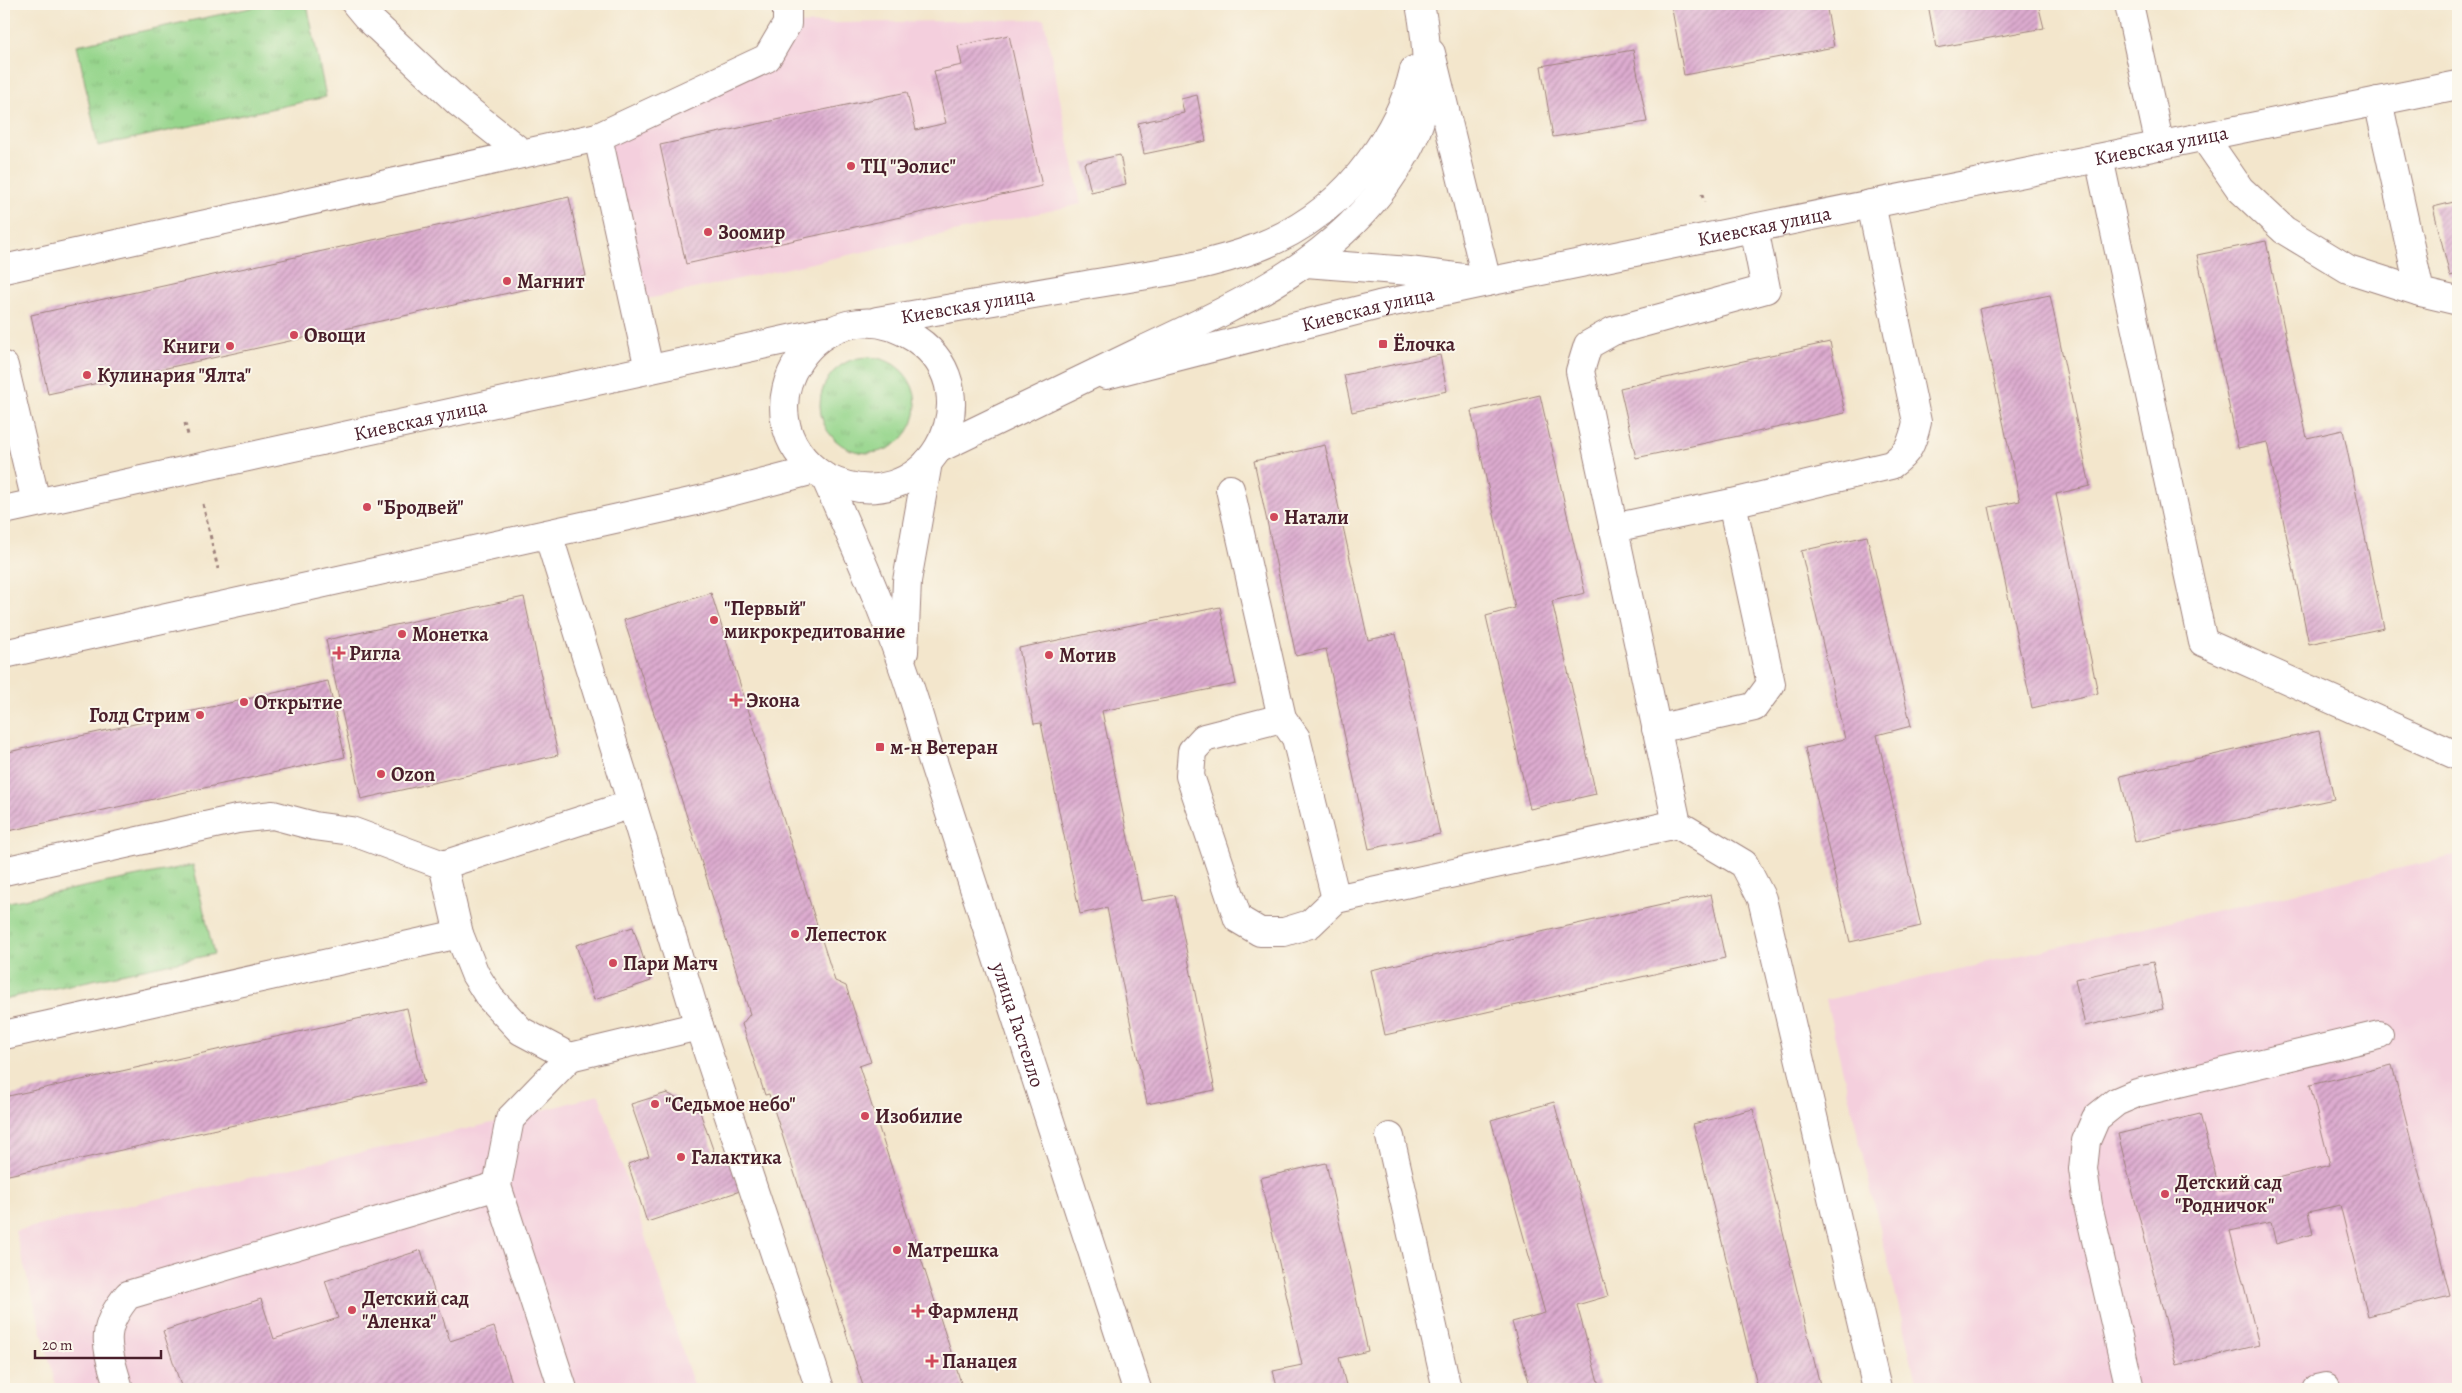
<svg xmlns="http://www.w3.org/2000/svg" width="2462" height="1393" font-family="Alegreya,serif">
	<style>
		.built { fill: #f4cfdd }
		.grass { fill: url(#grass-tufts); stroke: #707a5c }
		.building { fill: url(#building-hatch) }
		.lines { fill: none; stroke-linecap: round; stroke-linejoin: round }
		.minor-casing { stroke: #9e827c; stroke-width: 30 }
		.major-casing { stroke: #9e827c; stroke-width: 30 }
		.path { stroke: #9e827c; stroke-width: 3; stroke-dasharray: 4 4; stroke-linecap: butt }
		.minor { stroke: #fff; stroke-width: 28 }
		.major { stroke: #fff; stroke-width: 28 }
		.poi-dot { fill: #d1495b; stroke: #fbf7ec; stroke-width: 2 }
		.labels { text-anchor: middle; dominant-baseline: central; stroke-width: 4; stroke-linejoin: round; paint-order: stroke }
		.street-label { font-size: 20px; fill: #4a1f2b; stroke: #fbf7ec }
		.poi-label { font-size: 20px; font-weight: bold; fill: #4a1f2b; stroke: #fbf7ec; text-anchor: start }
	</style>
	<defs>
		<pattern id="grass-tufts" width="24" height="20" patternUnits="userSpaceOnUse" patternTransform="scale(1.25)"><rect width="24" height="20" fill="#97d68d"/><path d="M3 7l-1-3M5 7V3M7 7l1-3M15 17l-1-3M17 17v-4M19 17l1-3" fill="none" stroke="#84b77a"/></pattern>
		<pattern id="building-hatch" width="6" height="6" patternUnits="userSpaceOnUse" patternTransform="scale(1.25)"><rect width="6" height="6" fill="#ddacd0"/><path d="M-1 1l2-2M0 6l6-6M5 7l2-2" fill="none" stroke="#b58ba9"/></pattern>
	</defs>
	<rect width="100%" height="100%" fill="#fbf7ec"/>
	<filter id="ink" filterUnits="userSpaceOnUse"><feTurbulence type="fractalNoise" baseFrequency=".02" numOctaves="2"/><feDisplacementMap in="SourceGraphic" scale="10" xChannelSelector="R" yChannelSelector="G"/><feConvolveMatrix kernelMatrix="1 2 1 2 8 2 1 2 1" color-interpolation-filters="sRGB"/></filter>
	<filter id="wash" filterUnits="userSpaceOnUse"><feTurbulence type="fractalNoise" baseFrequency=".0096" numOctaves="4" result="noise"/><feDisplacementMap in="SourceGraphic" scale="20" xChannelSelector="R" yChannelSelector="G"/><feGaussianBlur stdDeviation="1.12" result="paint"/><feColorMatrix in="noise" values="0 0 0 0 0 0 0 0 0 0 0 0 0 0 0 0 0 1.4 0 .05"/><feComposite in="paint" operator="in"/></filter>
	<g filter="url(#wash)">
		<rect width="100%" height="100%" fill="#f3e6cc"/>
		<path class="built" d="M1044,19L1081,204L634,302L598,137L767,58L787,24Z
			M2458,855V1389H1918L1826,1000Z
			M599,1095L695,1389H57L15,1231L510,1119Z"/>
		<path class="grass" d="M269,4H307L326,97L98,146L77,45Z
			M820 405a48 48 0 1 1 96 0a48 48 0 1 1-96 0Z
			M193,865L214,954L4,999V903Z"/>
		<g id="blocks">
			<path class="building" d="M1671,4H1826L1834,47L1684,75Z
				M1928,4H2038L2044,28L1936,48Z
				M1009,35L1042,186L686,264L660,145L907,92L916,130L946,123L934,71L962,65L958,46Z
				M1633,50L1647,122L1553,137L1541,66Z
				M1197,95L1206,141L1144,154L1138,123L1184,113L1181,99Z
				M1120,155L1126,184L1091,192L1084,163Z
				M569,197L586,276L48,394L31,315Z
				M2458,201V274L2450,276L2433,207Z
				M2266,241L2307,438L2343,430L2384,628L2309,644L2267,442L2238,448L2197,255Z
				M2050,295L2090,486L2056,494L2098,693L2032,708L1989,507L2020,501L1979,309Z
				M1830,342L1845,413L1636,458L1620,388Z
				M1440,355L1447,391L1352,412L1344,375Z
				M1540,395L1585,593L1552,601L1596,794L1530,809L1486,616L1515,608L1471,411Z
				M1325,445L1368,640L1396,634L1440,834L1369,849L1326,649L1296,656L1254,461Z
				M1867,536L1911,726L1877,735L1921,926L1850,942L1805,748L1845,739L1801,551Z
				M711,593L835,981L846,986L871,1062L859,1066L963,1389H864L769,1094L765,1095L742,1024L750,1014L624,620Z
				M524,597L558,755L361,799L326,640Z
				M1220,607L1236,684L1102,711L1141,901L1175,895L1215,1090L1147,1104L1107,908L1080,914L1041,723L1034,724L1019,648Z
				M328,681L345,757L4,832V753Z
				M2319,731L2334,799L2135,842L2120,776Z
				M1711,894L1725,958L1385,1035L1371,970Z
				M633,927L651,981L594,1000L576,945Z
				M2153,962L2163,1009L2085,1026L2075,979Z
				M407,1008L424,1083L4,1176V1097Z
				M2392,1065L2450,1296L2368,1316L2340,1205L2308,1212L2313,1234L2276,1244L2271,1222L2230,1231L2259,1345L2177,1365L2118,1134L2200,1114L2220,1192L2330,1165L2310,1085Z
				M667,1093L700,1112L716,1158L729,1154L740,1191L647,1222L628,1164L649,1156L631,1104Z
				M1554,1102L1608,1296L1577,1305L1600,1389H1531L1512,1322L1545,1313L1491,1120Z
				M1753,1109L1821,1389H1758L1693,1124Z
				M1326,1163L1368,1351L1339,1358L1347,1389H1278L1273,1371L1302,1365L1260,1178Z
				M421,1250L450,1341L494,1327L514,1389H182L163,1331L261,1299L274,1339L338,1318L325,1281Z"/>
		</g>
	</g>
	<g filter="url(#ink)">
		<use href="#blocks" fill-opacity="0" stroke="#9e827c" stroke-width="1"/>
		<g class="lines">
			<defs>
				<g id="minor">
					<path d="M356,4L366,16L459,103L522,153"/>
					<path d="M2129,4L2160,146"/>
					<path d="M1431,53L1487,282"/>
					<path d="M2378,101L2420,292L2458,301"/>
					<path d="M598,137L649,369"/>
					<path d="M2204,137L2240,189L2284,230L2348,269L2420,292"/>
					<path d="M2099,158L2203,642L2458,756"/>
					<path d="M1754,228L1766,289L1613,331L1588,345L1580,371L1677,824L1744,864L1762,899L1877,1389"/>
					<path d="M1306,263L1409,271L1471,279"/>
					<path d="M4,269L598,137L767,58L787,24V4"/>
					<path d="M4,366L36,502"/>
					<path id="s1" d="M1106,375L1379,305L1487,282L2458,85"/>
					<path d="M1230,489L1282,718L1296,738L1336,899L1677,824"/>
					<path d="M1732,503L1891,465C1909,452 1912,444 1917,422L1871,204"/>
					<path d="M1613,528L1732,503L1771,684L1754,707L1656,729"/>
					<path d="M548,534L632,804L699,1026L820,1389"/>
					<path d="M1282,718L1204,738L1192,751L1190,776L1238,919L1260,932H1284L1310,924L1336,899"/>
					<path d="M632,804L443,865L459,934L475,974L490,998L521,1031L570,1057L699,1026"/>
					<path d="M4,871L237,819L273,815L314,826L351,831L443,865"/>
					<path d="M4,1035L459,934"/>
					<path d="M1390,1137L1447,1389"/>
					<path d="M119,1389C107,1347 98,1331 128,1295L497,1186"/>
					<path d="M563,1389L497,1186L510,1119L570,1057"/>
					<path d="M2130,1389L2088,1205L2083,1169L2086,1141L2096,1118L2116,1102L2137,1093L2379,1035"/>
					<path d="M2317,1389L2326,1387"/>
				</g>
				<g id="major">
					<path id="s2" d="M877,321C947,309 1016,297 1086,285C1197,266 1298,260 1370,161C1391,133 1406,105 1414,70"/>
					<path d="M938,449C1005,417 1072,384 1139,352C1234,307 1336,263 1395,171C1406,154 1416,136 1421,117C1430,81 1427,40 1420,4"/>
					<path id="s3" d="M825,477C925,528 997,394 916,339C822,275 728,414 825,477C863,563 900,647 925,737L1137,1389"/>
					<path id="s4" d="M4,510L826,331"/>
					<path d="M904,652L907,581L928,462"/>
					<path d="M4,654L700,500L814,470"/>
				</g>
			</defs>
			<use href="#minor" class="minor-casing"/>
			<use href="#major" class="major-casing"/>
			<path class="path" d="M1702,194L1704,202
				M185,423L188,435
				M203,504L218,569"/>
			<use href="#minor" class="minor"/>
			<use href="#major" class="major"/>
		</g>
	</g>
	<g class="poi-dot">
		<circle cx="851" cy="166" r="5"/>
		<circle cx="708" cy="232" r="5"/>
		<circle cx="507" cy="281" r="5"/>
		<circle cx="294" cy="335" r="5"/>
		<rect x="1378" y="339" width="10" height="10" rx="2.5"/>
		<circle cx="230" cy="346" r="5"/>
		<circle cx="87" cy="375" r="5"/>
		<circle cx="367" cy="507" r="5"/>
		<circle cx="1274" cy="517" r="5"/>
		<circle cx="714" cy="620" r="5"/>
		<circle cx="402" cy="634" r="5"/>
		<path d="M336.5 645.5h5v5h5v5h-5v5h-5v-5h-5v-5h5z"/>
		<circle cx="1049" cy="655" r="5"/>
		<path d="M733.5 692.5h5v5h5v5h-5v5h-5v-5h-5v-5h5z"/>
		<circle cx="244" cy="702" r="5"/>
		<circle cx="200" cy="715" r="5"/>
		<rect x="875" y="742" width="10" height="10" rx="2.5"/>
		<circle cx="381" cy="774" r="5"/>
		<circle cx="795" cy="934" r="5"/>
		<circle cx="613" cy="963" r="5"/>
		<circle cx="655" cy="1104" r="5"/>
		<circle cx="865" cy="1116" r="5"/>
		<circle cx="681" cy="1157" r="5"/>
		<circle cx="2165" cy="1194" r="5"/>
		<circle cx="897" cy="1250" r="5"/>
		<circle cx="352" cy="1310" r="5"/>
		<path d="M915.5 1303.5h5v5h5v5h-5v5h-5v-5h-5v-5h5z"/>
		<path d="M929.5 1353.5h5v5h5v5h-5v5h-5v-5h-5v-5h5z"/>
	</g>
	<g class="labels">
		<g class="street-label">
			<text stroke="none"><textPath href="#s1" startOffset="1080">Киевская улица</textPath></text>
			<text stroke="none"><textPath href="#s1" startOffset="675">Киевская улица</textPath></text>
			<text stroke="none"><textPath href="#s2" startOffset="92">Киевская улица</textPath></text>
			<text stroke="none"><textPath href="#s1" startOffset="270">Киевская улица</textPath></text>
			<text stroke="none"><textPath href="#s4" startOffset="426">Киевская улица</textPath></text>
			<text stroke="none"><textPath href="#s3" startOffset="1102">улица Гастелло</textPath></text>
		</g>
		<g class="poi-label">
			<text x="861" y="166">ТЦ "Эолис"</text>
			<text x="718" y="232">Зоомир</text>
			<text x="517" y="281">Магнит</text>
			<text x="304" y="335">Овощи</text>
			<text x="1393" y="344">Ёлочка</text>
			<text x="220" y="346" text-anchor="end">Книги</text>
			<text x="97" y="375">Кулинария "Ялта"</text>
			<text x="377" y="507">"Бродвей"</text>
			<text x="1284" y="517">Натали</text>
			<text x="724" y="608">"Первый"<tspan x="724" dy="23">микрокредитование</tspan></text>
			<text x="412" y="634">Монетка</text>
			<text x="349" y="653">Ригла</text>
			<text x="1059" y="655">Мотив</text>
			<text x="746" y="700">Экона</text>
			<text x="254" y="702">Открытие</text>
			<text x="190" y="715" text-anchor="end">Голд Стрим</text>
			<text x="890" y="747">м-н Ветеран</text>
			<text x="391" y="774">Ozon</text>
			<text x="805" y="934">Лепесток</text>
			<text x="623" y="963">Пари Матч</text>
			<text x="665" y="1104">"Седьмое небо"</text>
			<text x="875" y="1116">Изобилие</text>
			<text x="691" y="1157">Галактика</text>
			<text x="2175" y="1182">Детский сад<tspan x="2175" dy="23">"Родничок"</tspan></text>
			<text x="907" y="1250">Матрешка</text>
			<text x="362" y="1298">Детский сад<tspan x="362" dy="23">"Аленка"</tspan></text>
			<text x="928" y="1311">Фармленд</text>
			<text x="942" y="1361">Панацея</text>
		</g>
	</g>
	<rect width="2462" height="1393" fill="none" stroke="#fbf7ec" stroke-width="20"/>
	<path d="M35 1350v8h126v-8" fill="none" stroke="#4a1f2b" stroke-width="2.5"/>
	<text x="42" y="1350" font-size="15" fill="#4a1f2b" stroke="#fbf7ec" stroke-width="4" paint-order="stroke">20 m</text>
</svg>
